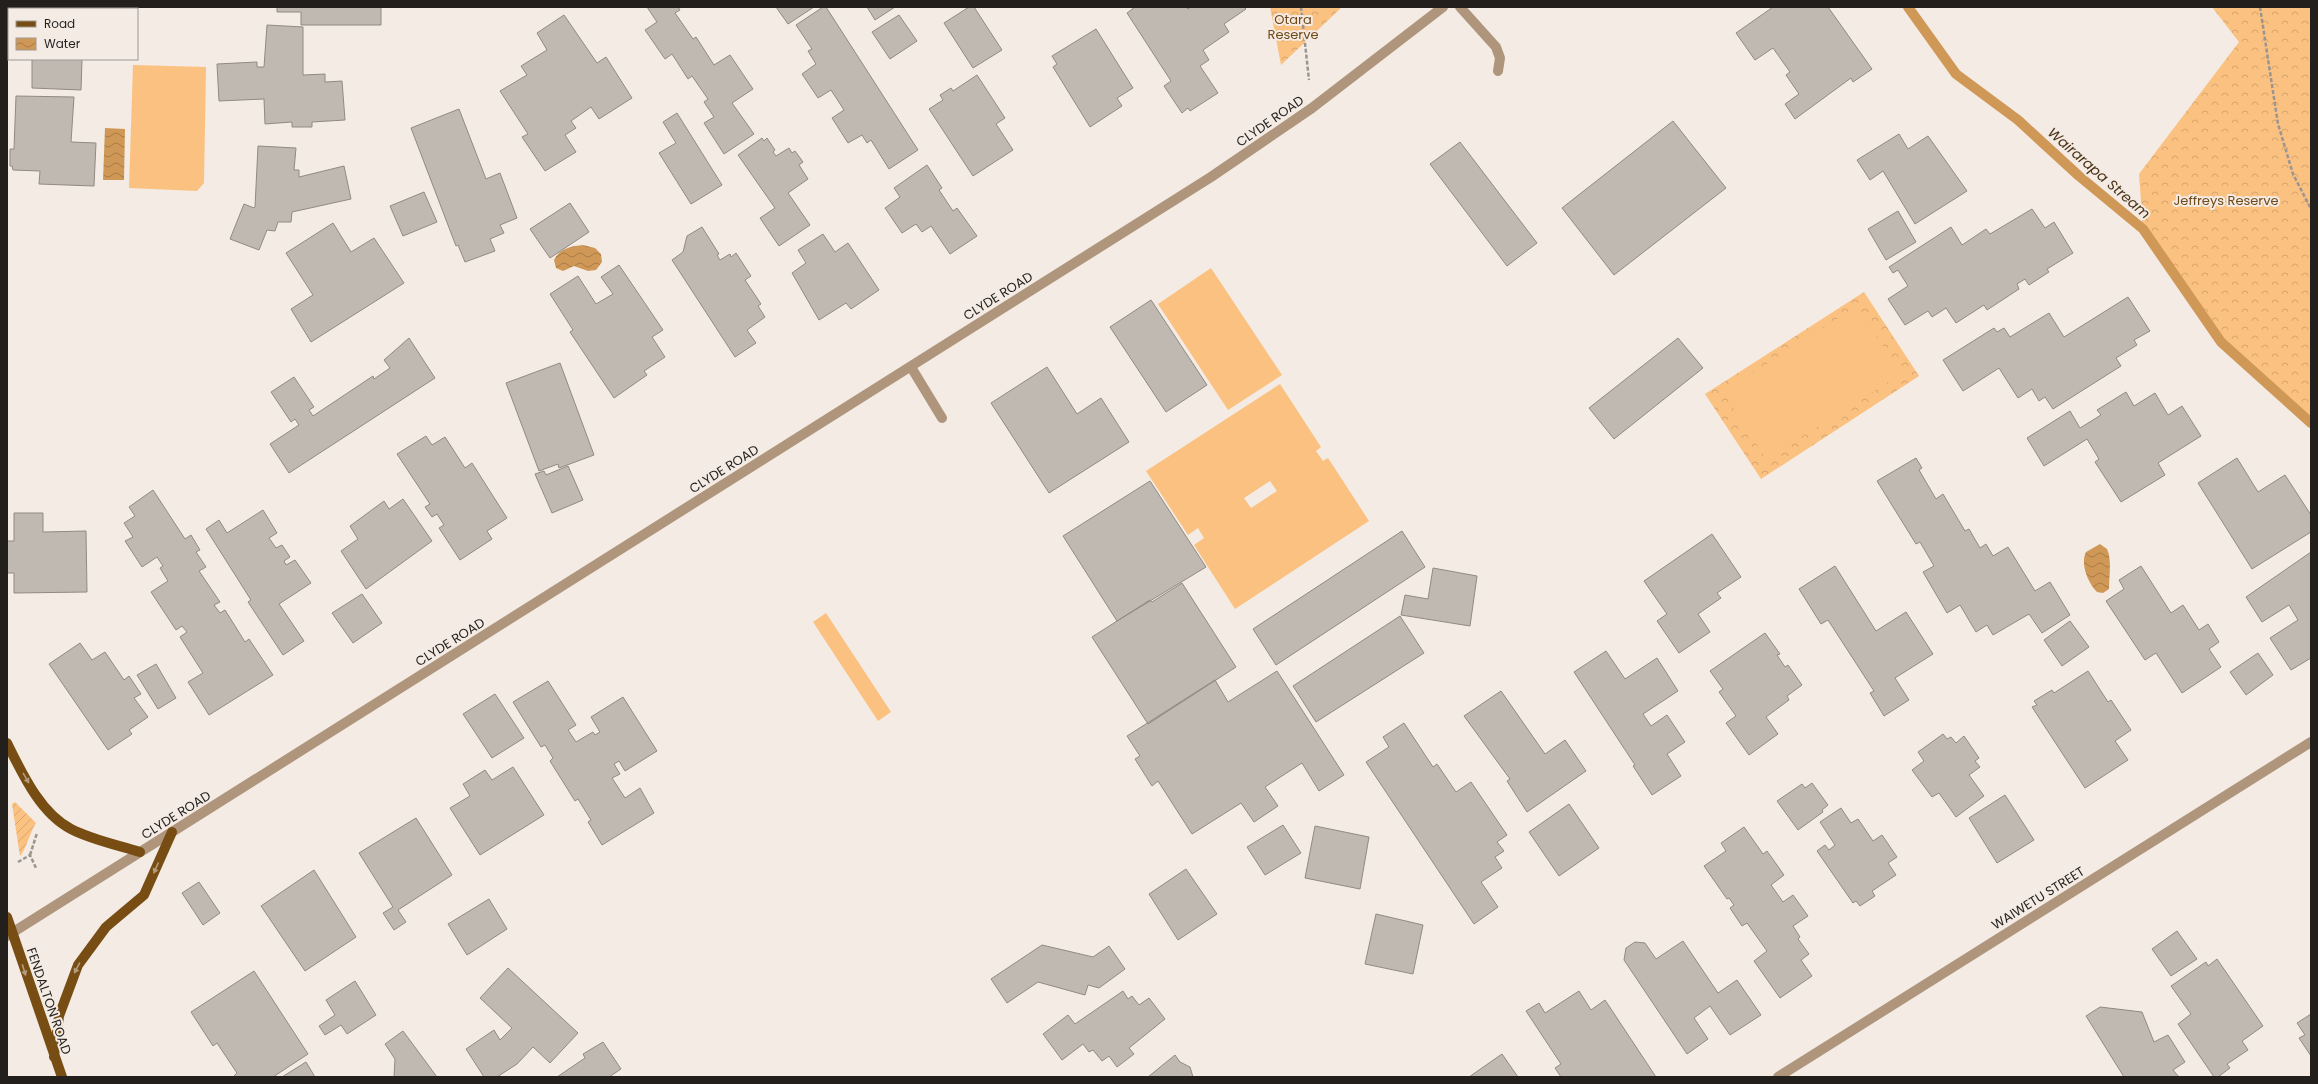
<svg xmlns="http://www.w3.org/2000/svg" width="2318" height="1084" font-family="Poppins,sans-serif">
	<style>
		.forest { fill: url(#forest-crowns) }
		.garden { fill: url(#garden-furrows) }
		.pitch { fill: #fbc180; fill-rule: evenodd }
		.water { fill: url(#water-waves) }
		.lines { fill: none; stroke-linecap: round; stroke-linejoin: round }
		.stream { stroke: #d09857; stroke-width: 10 }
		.building { fill: #c0b9b2; stroke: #918a83 }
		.path { stroke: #9b9590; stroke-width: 2.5; stroke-dasharray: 4 2; stroke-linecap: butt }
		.minor { stroke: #ae957b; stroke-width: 10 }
		.major { stroke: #774d14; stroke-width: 10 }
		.oneway { fill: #b59c7c }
		.labels { text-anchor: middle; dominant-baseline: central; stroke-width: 4; stroke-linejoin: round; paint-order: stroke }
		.park-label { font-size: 13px; fill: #6f4918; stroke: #f3ebe4 }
		.street-label { font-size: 13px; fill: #221f1d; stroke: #f3ebe4 }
		.water-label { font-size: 14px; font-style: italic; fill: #4a3216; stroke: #f3ebe4 }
	</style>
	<defs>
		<pattern id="forest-crowns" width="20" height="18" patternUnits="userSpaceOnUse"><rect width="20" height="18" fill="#fbc180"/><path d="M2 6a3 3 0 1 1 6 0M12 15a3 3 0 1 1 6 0" fill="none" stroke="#d7a56e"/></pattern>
		<pattern id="garden-furrows" width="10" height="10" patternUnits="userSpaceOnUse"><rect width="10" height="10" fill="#fbc180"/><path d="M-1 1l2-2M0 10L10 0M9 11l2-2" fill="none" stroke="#d7a56e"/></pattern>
		<pattern id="water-waves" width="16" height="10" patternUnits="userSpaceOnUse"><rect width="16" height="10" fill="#d09857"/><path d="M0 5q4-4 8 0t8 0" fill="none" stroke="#a87b47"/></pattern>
	</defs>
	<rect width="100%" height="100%" fill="#f3ebe4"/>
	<path class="forest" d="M1270,7H1342L1281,65Z
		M2212,7H2311V425L2221,342L2143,229L2139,174L2239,42Z
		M1864,292L1919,376L1761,479L1705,394Z"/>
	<path class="garden" d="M15,802L36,823C31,830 25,852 20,856L12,804Z"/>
	<path class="pitch" d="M133,65L206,67L204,183L197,191L129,188Z
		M1211,268L1282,375L1228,410L1158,304Z
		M1857,306L1901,374L1766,459L1723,392Z
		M1280,384L1321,447L1316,451L1323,461L1328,458L1369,521L1235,609L1194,545L1204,538L1198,528L1188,535L1146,471ZM1270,481L1277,491L1251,508L1244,498Z
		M826,613L891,712L878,721L813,622Z"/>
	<path class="water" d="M105,128L125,129L124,180H103Z
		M583,245L595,248L601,254L602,262L596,270L588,271L574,266L563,271L556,268L554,260C559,249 571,246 583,245Z
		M2100,544L2107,549C2112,559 2109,577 2109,589L2103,593L2097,592C2088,583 2080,564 2086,552Z"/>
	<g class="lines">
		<path class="stream" d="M1908,7L1956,74L2018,120L2079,176L2143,229L2221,342L2311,423"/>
	</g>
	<path class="building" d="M49,7H133H124V9H49Z
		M277,7H381V25H301V12H277Z
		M647,7H678L680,10L675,13L693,39L696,37L714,65L730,55L753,89L732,103L754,134L724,154L704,123L714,117L704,102L708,99L692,76L688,79L672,54L665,59L645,30L657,22Z
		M776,7H814L788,24Z
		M823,7H826L918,150L889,169L871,140L867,143L862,135L848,143L832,118L844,110L831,90L818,98L802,74L816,64L808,51L812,49L796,25Z
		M867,7H895L875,20Z
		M969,7H974L1002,50L973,68L944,23Z
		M1135,7H1186L1188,9L1191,7H1244L1246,9L1224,24L1229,32L1203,50L1209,60L1200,66L1218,93L1190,111L1188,108L1182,113L1164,86L1171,81L1127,13Z
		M1773,7H1828L1872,69L1853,82L1851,78L1795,119L1785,104L1799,94L1786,75L1790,72L1773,48L1755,60L1736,33Z
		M564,15L597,63L606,57L632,98L599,119L591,107L571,121L576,128L565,135L576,152L545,171L522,137L528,134L500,91L527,75L521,66L547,50L537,33Z
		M899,15L917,41L890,59L872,32Z
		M267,25L303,27V75L325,74V82L342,81L345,120L312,122V127H292V122L265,124L264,99L219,101L217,64L257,62V67H264Z
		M1096,29L1133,88L1117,98L1122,106L1090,127L1053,67L1057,64L1052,56Z
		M32,59H82L81,90L32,88Z
		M977,75L1005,118L996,124L1013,150L973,176L929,109L943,100L940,95L951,88L953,91Z
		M16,96L74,97L71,142L96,143L94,186L39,184L40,171L13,170L12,166H10V149H14Z
		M459,109L486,179L500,173L517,218L500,225L504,233L490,239L495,251L465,262L458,245L456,246L411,128Z
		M677,113L722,185L691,204L659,153L676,143L663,122Z
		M1673,121L1726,188L1614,275L1562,208Z
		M1899,134L1908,149L1928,136L1967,191L1915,224L1883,171L1870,180L1857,160Z
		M762,138L764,141L767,138L775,150L773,152L776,156L789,148L792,153L795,151L803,162L799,165L808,179L788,193L810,225L779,246L760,218L775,208L738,155Z
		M1460,142L1537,243L1507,266L1430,164Z
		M258,146L296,148L294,170H299V177L344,166L351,199L292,212L291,222H278L275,231L267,230L259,250L230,239L244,204L254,208L255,207Z
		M927,165L942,188L939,190L953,211L957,208L977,236L950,254L931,226L922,232L916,224L902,233L885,208L900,197L894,188Z
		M424,192L437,222L403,236L390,206Z
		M570,203L589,232L550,258L530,229Z
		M2032,209L2045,228L2054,222L2073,253L2047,269L2049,272L2029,285L2025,279L2017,284L2019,289L1987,310L1984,305L1956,323L1946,308L1932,317L1928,311L1905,325L1888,299L1908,286L1898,270L1893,273L1889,267L1951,227L1962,245L1986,229L1990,234Z
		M1898,211L1916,242L1886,260L1868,229Z
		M333,223L351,252L374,238L404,283L311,342L291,309L313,295L286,253Z
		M702,227L719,254L717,255L720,260L730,254L731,257L736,253L751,276L745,280L761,304L758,306L765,317L747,330L756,343L735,357L672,260L683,252L687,236Z
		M823,234L835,252L848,243L879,290L851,309L846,303L819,320L792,273L806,263L798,250Z
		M619,265L663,330L652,337L665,357L644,371L647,375L614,398L570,332L573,330L550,294L578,276L596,304L613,294L601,277Z
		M2128,297L2150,331L2134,340L2137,345L2116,358L2121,366L2053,409L2045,397L2039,401L2032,389L2018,398L1999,368L1963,391L1943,360L1994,328L1997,332L2004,328L2010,337L2049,313L2064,337Z
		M1151,300L1207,385L1166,412L1110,327Z
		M409,338L435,378L289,473L270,444L299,425L295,419L291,422L271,392L294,377L314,407L309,410L313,416L373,376L374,379L390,368L384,360Z
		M1678,338L1703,368L1614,439L1589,408Z
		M560,363L594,455L559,468L558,464L539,471L506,383Z
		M1047,367L1077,414L1101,398L1129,442L1049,493L991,403Z
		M2126,392L2134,406L2155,393L2168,415L2182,406L2201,436L2158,463L2165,475L2121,502L2095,462L2099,459L2087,439L2044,466L2027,438L2070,411L2080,428L2101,415L2097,410Z
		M426,436L432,445L445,437L465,468L472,463L507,518L487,531L492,539L460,560L439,528L444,525L437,514L432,517L425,507L430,504L397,454Z
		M1916,458L1922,468L1919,470L1936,499L1943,494L1965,531L1969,529L1980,548L1986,544L1993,556L2008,547L2035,591L2050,582L2070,615L2042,633L2029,614L1993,635L1987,625L1976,632L1960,605L1947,613L1923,572L1934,566L1920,542L1916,544L1877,481Z
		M2237,458L2258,492L2285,475L2311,515V532L2252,569L2198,483Z
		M568,466L583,500L552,513L535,474L544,471L546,475Z
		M1150,481L1206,567L1117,621L1063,536Z
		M153,490L185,539L191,535L200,550L196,552L206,567L199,571L220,602L214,605L220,613L225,610L245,642L249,639L273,675L209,715L188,682L203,673L180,637L187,632L182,626L176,630L151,592L168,581L160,568L163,566L157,557L142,567L125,541L133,537L124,523L135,516L129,507Z
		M403,499L432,541L366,589L341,551L358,539L350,526L384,501L389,509Z
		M263,510L277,533L269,538L276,548L282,545L290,557L284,561L286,565L295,560L311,583L279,604L304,641L283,655L248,602L251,600L206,529L219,520L227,533Z
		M14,513H43V532L86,531L87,592L14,593V573H7V541H14Z
		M1402,531L1425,567L1276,665L1253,629Z
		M1712,534L1741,577L1717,593L1721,598L1698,614L1710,632L1679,653L1657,621L1667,614L1644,581Z
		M2311,552V658L2291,670L2270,638L2298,620L2289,605L2262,622L2246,597Z
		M1835,566L1876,631L1906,612L1933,654L1895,678L1909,700L1884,716L1870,693L1874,691L1828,620L1821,624L1799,589Z
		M2141,566L2171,613L2183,605L2199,630L2208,624L2219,642L2209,649L2221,667L2182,693L2156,653L2145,660L2106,601L2124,589L2119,580Z
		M1433,568L1477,576L1470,626L1401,615L1405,595L1428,599Z
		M1182,583L1236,667L1148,724L1092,637L1150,600L1152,602Z
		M362,594L382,623L353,643L332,613Z
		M1400,616L1424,653L1316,722L1293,686Z
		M2070,621L2089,647L2062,666L2044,640Z
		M1765,633L1780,654L1777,655L1785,667L1788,665L1802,685L1787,696L1789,700L1766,717L1778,734L1749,755L1726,723L1736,716L1719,692L1723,689L1710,671Z
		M80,643L92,660L105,652L124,680L129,676L141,694L134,698L148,717L129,730L132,734L108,750L49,664Z
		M1606,651L1625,679L1657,658L1678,691L1643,714L1651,726L1667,715L1685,742L1667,754L1681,776L1652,795L1633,766L1635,765L1574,672Z
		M2258,653L2273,675L2246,695L2230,672Z
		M156,664L176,698L158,709L137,675Z
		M1277,671L1344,775L1319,791L1302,763L1265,787L1278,806L1254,822L1241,803L1192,834L1158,781L1152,786L1135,759L1140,756L1127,736L1215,680L1228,702Z
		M2088,671L2108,702L2111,700L2131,730L2115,741L2128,760L2085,788L2032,707L2037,705L2034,701L2052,690L2054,693Z
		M548,681L576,725L568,730L576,742L593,732L595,735L600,732L591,717L623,697L657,751L625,771L619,761L614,764L620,774L612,778L625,798L640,788L654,813L602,845L588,822L591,820L578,799L575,801L550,761L553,758L545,745L541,747L513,702Z
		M1501,691L1545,754L1565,740L1586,771L1527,812L1507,781L1510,779L1464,716Z
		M495,694L524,738L492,758L463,714Z
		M1404,723L1433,767L1437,764L1456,792L1471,782L1507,835L1497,842L1504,851L1495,857L1502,868L1481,882L1498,907L1474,924L1366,762L1389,747L1383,737Z
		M1943,734L1947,739L1951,737L1956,743L1964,736L1979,758L1975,761L1980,767L1969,775L1984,796L1956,817L1939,793L1932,797L1912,770L1924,761L1918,752Z
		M513,767L544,815L480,855L450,808L470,796L463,784L485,770L492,780Z
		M1812,783L1828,805L1822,810L1823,812L1798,830L1777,801L1802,784L1805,788Z
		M2005,795L2034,840L1997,863L1969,818Z
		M1569,804L1599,848L1559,876L1529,832Z
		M1841,808L1851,823L1858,819L1873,841L1882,835L1897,857L1888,863L1896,875L1872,891L1875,896L1860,906L1856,901L1853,903L1817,851L1825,845L1829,850L1835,845L1820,822Z
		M416,818L452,875L398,910L406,922L394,930L383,913L393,907L359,853Z
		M1283,825L1301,853L1265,875L1247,847Z
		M1315,826L1369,837L1360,889L1305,878Z
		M1744,827L1763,854L1767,851L1784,875L1771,885L1783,902L1793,895L1808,916L1793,926L1800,937L1798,939L1809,954L1801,960L1812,976L1780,998L1754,961L1767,951L1747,923L1742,926L1730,908L1734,905L1729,898L1727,899L1704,866L1726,851L1721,843Z
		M1186,869L1217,914L1178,940L1149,894Z
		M314,870L356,937L305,971L261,906Z
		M199,882L220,913L203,925L182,893Z
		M489,899L507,929L467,955L448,924Z
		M1376,914L1423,925L1413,974L1365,964Z
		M2177,931L2197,959L2171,976L2152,949Z
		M1683,941L1718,993L1737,980L1761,1015L1730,1035L1710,1006L1694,1018L1708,1039L1687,1054L1624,960L1626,948L1635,942L1645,943L1656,959Z
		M1042,945L1093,957L1109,946L1125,969L1099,988L1088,985L1085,995L1038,982L1007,1003L991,979Z
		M2217,959L2263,1026L2242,1041L2248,1050L2227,1064L2230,1068L2218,1077H2214L2178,1024L2191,1014L2171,986L2206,962L2208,966Z
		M508,968L578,1033L550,1063L533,1047L517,1064L497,1077H484L466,1049L494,1030L500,1040L512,1028L480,998Z
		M254,971L308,1054L273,1077H233L237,1073L217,1043L213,1046L191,1012Z
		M355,981L376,1015L347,1034L341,1025L325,1035L319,1026L335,1015L326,1000Z
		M1123,991L1128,999L1132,996L1139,1005L1149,998L1165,1019L1129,1048L1134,1054L1117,1067L1109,1056L1102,1061L1093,1050L1089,1052L1083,1044L1062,1060L1043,1034L1068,1015L1075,1024Z
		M1579,991L1591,1010L1605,1000L1656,1077H1561L1555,1068L1561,1064L1526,1011L1539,1003L1545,1013Z
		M2100,1007L2142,1012L2154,1042L2168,1035L2185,1062L2173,1070L2179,1077H2124L2086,1016Z
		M2311,1014V1056L2299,1038L2305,1035L2297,1023Z
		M403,1031L437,1077H394L395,1059L385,1044Z
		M603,1042L621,1069L609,1077H557L585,1058L583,1054Z
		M1502,1054L1518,1077H1469Z
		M1175,1055L1180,1062L1190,1067L1193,1077H1148Z
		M306,1062L315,1077H282Z"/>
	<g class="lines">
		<path class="path" d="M1301,7L1309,80
			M2260,7L2278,124L2293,174L2311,209
			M30,855L37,833
			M18,862L30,855L36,868"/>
		<path class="minor" d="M1460,7L1496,47L1500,58L1498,71
			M911,367L942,418
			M7,936L1211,177L1312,108L1443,7
			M1778,1077L2311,742"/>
		<path class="major" d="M7,743C22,773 40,813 71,829C92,840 118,845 140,852
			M7,917L62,1077
			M54,1057L59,1016L78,965L106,927L144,895L172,832"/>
	</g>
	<defs><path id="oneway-solid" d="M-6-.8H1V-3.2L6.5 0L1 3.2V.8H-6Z"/></defs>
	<g class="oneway">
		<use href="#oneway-solid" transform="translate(26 778) rotate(60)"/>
		<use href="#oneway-solid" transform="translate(156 868) rotate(114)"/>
		<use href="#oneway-solid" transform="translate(77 968) rotate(118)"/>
		<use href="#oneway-solid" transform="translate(24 970) rotate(73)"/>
	</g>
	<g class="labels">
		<g class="park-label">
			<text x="1293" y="19">Otara<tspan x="1293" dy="15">Reserve</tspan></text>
			<text x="2226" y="200">Jeffreys Reserve</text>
		</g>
		<g class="street-label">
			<text transform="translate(1270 121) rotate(-35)">CLYDE ROAD</text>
			<text transform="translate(998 296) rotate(-32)">CLYDE ROAD</text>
			<text transform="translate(724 469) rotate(-32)">CLYDE ROAD</text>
			<text transform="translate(450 642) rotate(-32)">CLYDE ROAD</text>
			<text transform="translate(176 815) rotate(-32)">CLYDE ROAD</text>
			<text transform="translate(2038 898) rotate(-32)">WAIWETU STREET</text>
			<text transform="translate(49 1001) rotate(71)">FENDALTON ROAD</text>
		</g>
		<g class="water-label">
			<text transform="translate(2099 173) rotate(41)">Wairarapa Stream</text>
		</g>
	</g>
	<rect width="2318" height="1084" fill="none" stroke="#221f1d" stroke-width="16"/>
	<rect x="8" y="8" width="130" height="52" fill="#f3ebe4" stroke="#9f9994"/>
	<rect x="16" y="21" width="20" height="6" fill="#774d14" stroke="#9f9994"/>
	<text x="44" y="28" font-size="12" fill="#221f1d">Road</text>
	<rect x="16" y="38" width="20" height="12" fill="url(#water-waves)" stroke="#9f9994"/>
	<text x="44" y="48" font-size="12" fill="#221f1d">Water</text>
</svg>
